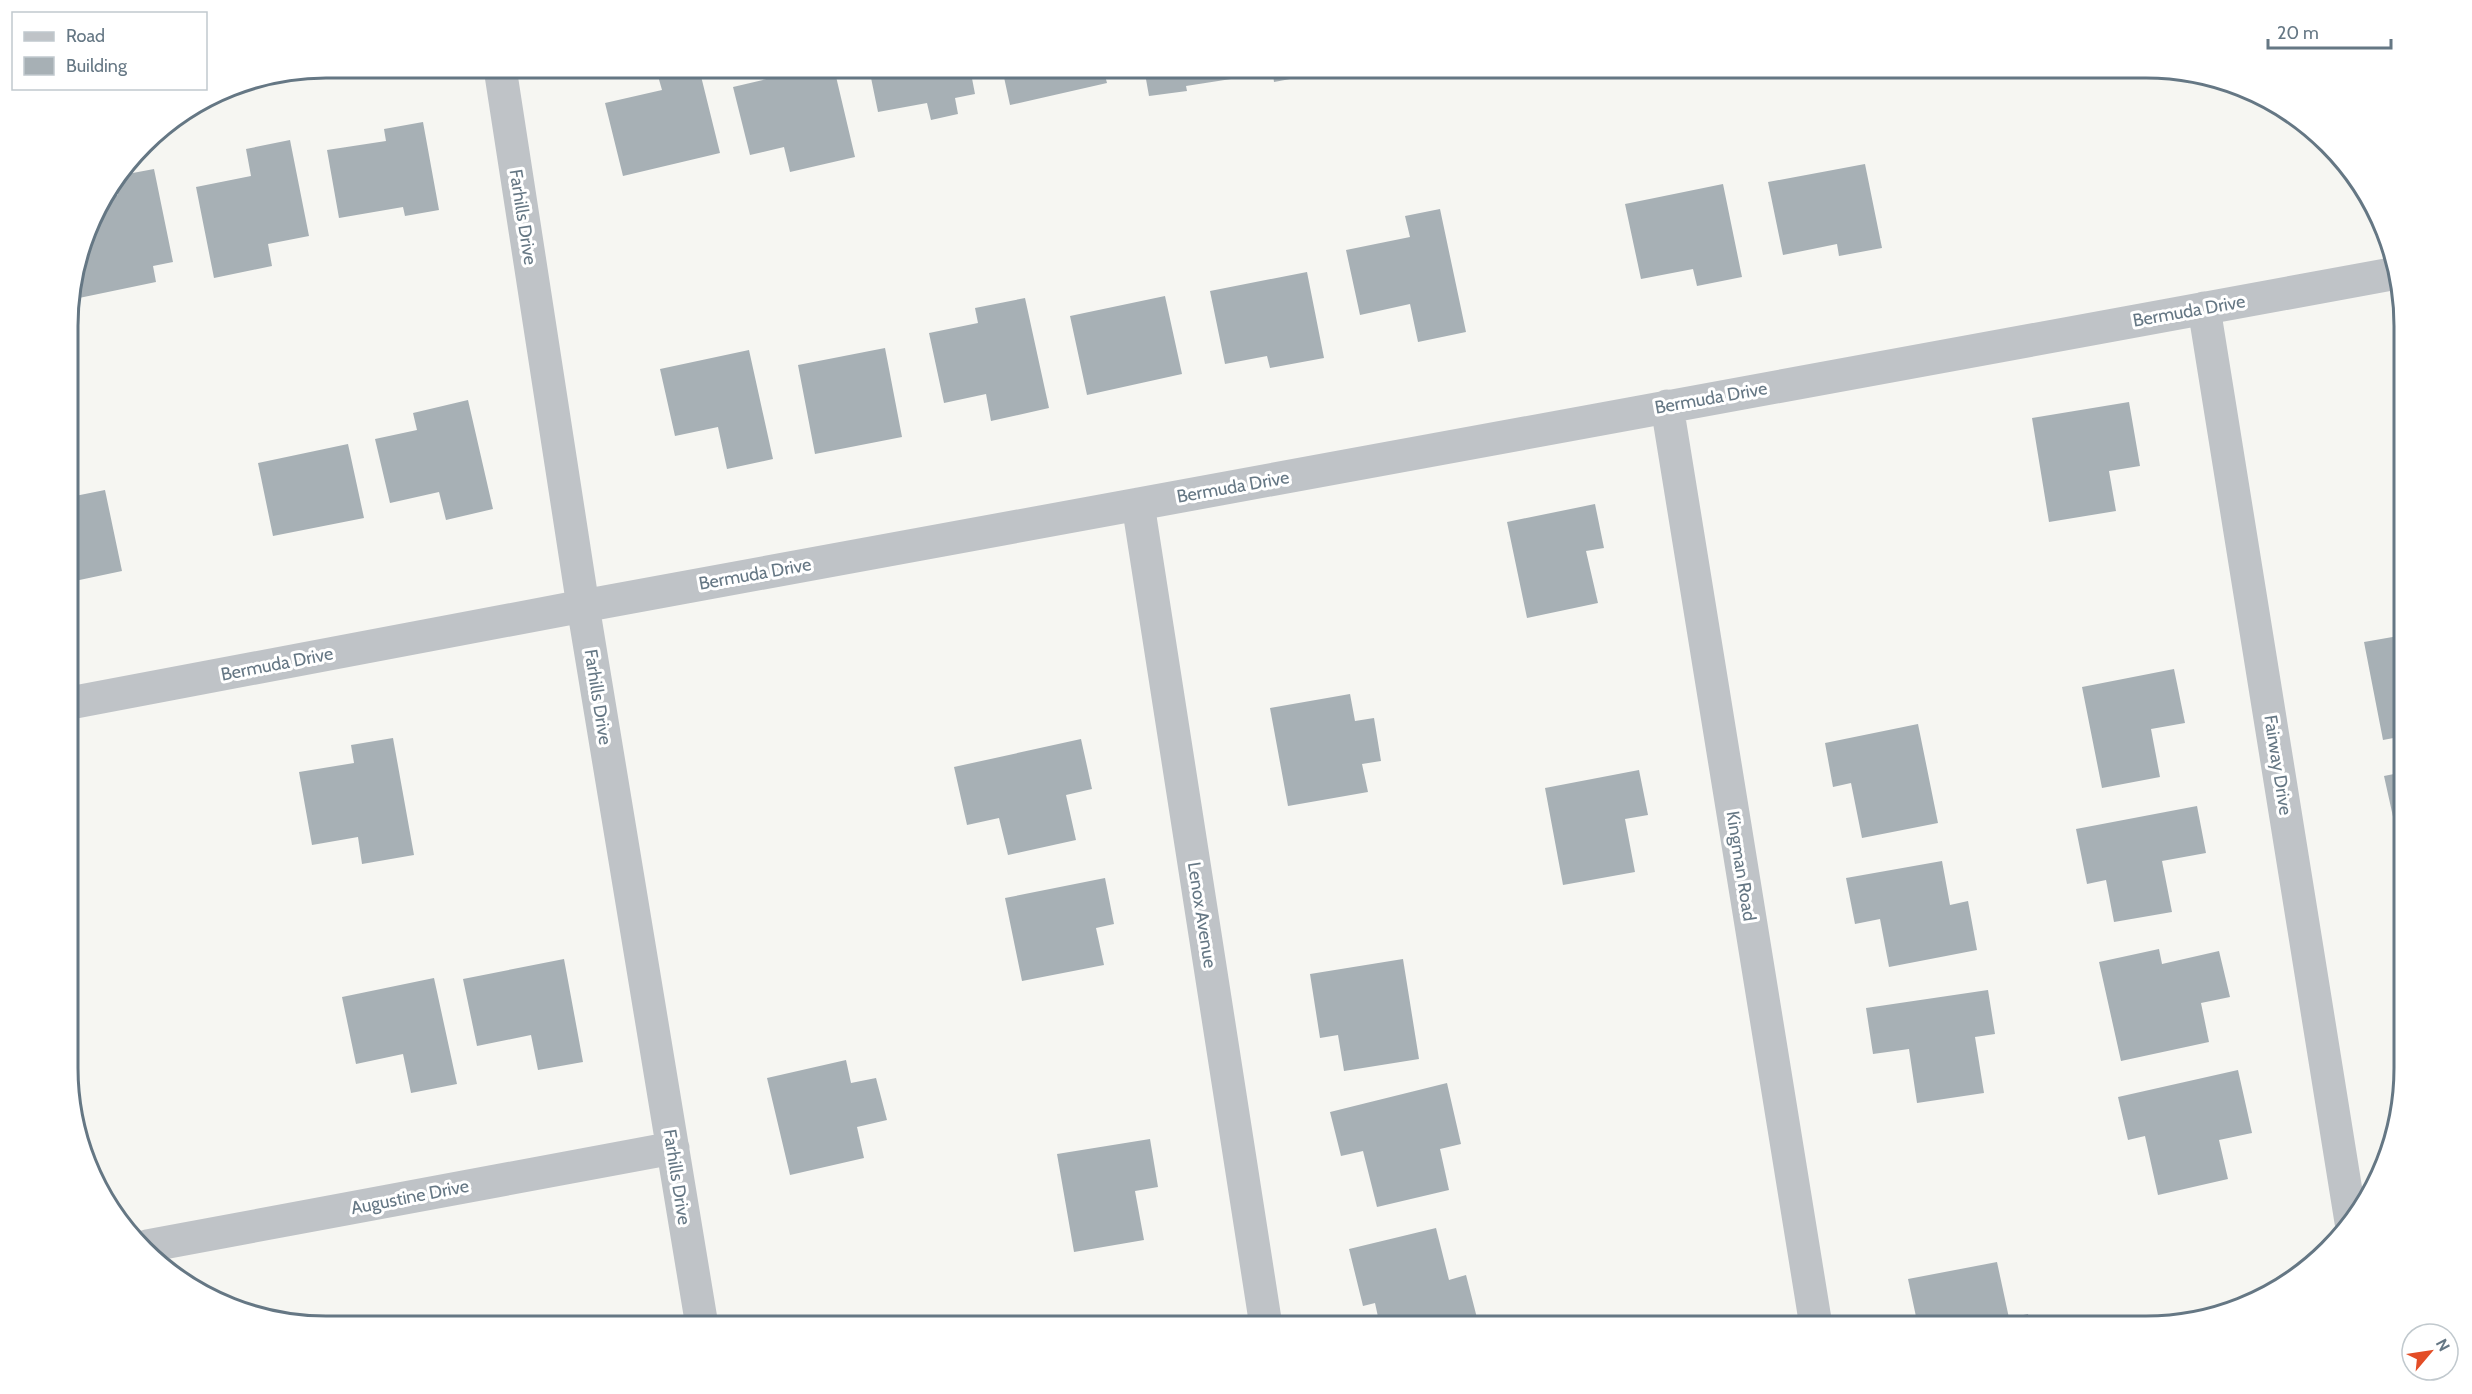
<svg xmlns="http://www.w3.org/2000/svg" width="2472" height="1394" font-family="Cabin,sans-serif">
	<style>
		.building { fill: #a7b0b5 }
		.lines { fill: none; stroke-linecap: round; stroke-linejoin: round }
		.minor { stroke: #bfc3c7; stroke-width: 33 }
		.labels { text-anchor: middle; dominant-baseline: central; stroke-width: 6; stroke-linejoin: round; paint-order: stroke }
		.street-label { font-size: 18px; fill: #657784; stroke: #fff }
		.rim { fill: none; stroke: #657784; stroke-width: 3 }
	</style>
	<rect width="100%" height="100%" fill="#f6f6f2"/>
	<path class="building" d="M693,68H699L720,153L623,176L605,103L662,90L658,76Z
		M791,68H834L855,157L790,172L784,147L750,155L733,87L792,73Z
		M869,68H970L975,94L955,98L958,114L931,120L927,103L878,112Z
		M1002,68H1103L1107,83L1010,105Z
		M1144,68H1229L1231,79L1186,86L1187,91L1149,96Z
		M1272,68H1344V69L1274,82Z
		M423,122L439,210L405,216L403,207L339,218L327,150L386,141L384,129Z
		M290,140L309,236L268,244L272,266L214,278L196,187L251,176L246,149Z
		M1865,164L1882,248L1839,256L1837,244L1783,255L1768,182Z
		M154,169L173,262L153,266L156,282L79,298L74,277L94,211L105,198L118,195L115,183L122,175Z
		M1723,184L1742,277L1697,286L1693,269L1641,279L1625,204Z
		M1440,209L1466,332L1418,342L1410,304L1360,315L1346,250L1410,237L1405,216Z
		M1307,272L1324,358L1270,368L1267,356L1225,364L1210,291Z
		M1165,296L1182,374L1087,395L1070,316Z
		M1025,298L1049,408L991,421L986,394L944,403L929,333L978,323L975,308Z
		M885,348L902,437L815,454L798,365Z
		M749,350L773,459L727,469L718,427L675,436L660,369Z
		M468,400L493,509L446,520L439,492L390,503L375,439L417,430L413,413Z
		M2129,402L2140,466L2109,471L2116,511L2049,522L2032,418Z
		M348,444L364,518L273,536L258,463Z
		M105,490L122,571L70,582V497Z
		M1595,504L1604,548L1586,551L1598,603L1527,618L1507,522Z
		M2404,635V736L2383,740L2364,642Z
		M2174,669L2185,723L2151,729L2160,777L2102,788L2082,687Z
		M1350,694L1355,721L1374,718L1381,761L1362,764L1368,792L1288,806L1270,708Z
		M1918,724L1938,823L1862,838L1851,783L1833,787L1825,743Z
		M393,738L414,855L362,864L358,837L312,845L299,772L354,763L351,745Z
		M1081,739L1092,789L1066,795L1076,840L1008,855L999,818L967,825L954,767Z
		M1639,770L1648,815L1625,819L1635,872L1563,885L1545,788Z
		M2404,772V861L2403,862L2384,776Z
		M2197,806L2206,853L2162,861L2172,912L2114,922L2106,880L2087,884L2076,829Z
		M1942,861L1950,905L1968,901L1977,950L1889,967L1880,919L1855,924L1846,878Z
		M1105,878L1114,924L1096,928L1104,965L1022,981L1005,898Z
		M2159,949L2162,964L2219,951L2230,997L2201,1003L2209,1042L2121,1061L2099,962Z
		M564,959L583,1062L538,1070L531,1035L477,1046L463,979Z
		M1403,959L1419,1059L1344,1071L1338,1035L1320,1038L1310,974Z
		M434,978L457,1084L411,1093L403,1054L356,1064L342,997Z
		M1988,990L1995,1034L1975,1037L1984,1093L1917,1103L1909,1049L1873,1054L1866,1008Z
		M846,1060L851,1083L876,1078L887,1120L857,1127L864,1158L790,1175L767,1078Z
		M2238,1070L2252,1133L2219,1140L2228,1179L2158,1195L2145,1136L2128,1140L2118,1097Z
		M1447,1083L1461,1144L1440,1149L1449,1190L1377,1207L1363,1151L1341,1156L1330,1112Z
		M1150,1139L1158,1187L1135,1191L1144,1240L1074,1252L1057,1154Z
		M1436,1228L1449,1280L1466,1275L1477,1318L1442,1326H1380L1375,1303L1363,1306L1349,1249Z
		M1997,1262L2009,1318L2028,1314L2030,1326H1918L1908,1279Z"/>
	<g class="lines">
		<path class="minor" d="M500,68L583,606L702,1326
			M2204,308L2351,1222
			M1667,406L1816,1326
			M1138,504L1266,1326
			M70,703L583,606L2397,273
			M147,1246L673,1148"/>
	</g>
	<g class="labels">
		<g class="street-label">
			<text transform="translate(523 217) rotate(81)">Farhills Drive</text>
			<text transform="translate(2189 311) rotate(-10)">Bermuda Drive</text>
			<text transform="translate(1711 398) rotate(-10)">Bermuda Drive</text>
			<text transform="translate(1233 487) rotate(-10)">Bermuda Drive</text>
			<text transform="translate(755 574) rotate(-10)">Bermuda Drive</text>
			<text transform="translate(277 664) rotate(-11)">Bermuda Drive</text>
			<text transform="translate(598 697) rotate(81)">Farhills Drive</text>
			<text transform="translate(2278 765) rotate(81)">Fairway Drive</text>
			<text transform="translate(1741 866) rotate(81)">Kingman Road</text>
			<text transform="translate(1202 915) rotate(81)">Lenox Avenue</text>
			<text transform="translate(677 1177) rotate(81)">Farhills Drive</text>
			<text transform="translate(410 1197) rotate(-11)">Augustine Drive</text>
		</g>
	</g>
	<path d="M0 0H2472V1394H0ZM326 78H2146A248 248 0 0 1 2394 326V1068A248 248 0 0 1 2146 1316H326A248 248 0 0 1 78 1068V326A248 248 0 0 1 326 78Z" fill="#fff" fill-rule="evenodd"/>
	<path class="rim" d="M326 78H2146A248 248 0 0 1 2394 326V1068A248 248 0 0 1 2146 1316H326A248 248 0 0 1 78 1068V326A248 248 0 0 1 326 78Z"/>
	<rect x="12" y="12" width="195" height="78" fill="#ffffff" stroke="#c1c9ce" stroke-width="1.5"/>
	<rect x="24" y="32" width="30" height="9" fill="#bfc3c7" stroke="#c1c9ce" stroke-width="1.5"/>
	<text x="66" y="42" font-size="18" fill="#657784">Road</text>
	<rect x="24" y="57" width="30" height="18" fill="#a7b0b5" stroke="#c1c9ce" stroke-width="1.5"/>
	<text x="66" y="72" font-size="18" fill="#657784">Building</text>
	<g transform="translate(2430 1352) rotate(61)"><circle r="28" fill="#ffffff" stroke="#c1c9ce" stroke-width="1.5"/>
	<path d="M0-4.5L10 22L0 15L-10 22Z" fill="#e34d26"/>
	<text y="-9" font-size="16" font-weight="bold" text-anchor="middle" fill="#657784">N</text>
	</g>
	<path d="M2268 39v9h123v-9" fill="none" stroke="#657784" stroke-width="3"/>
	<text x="2277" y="39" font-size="18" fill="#657784" stroke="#ffffff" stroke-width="4.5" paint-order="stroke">20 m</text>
</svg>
